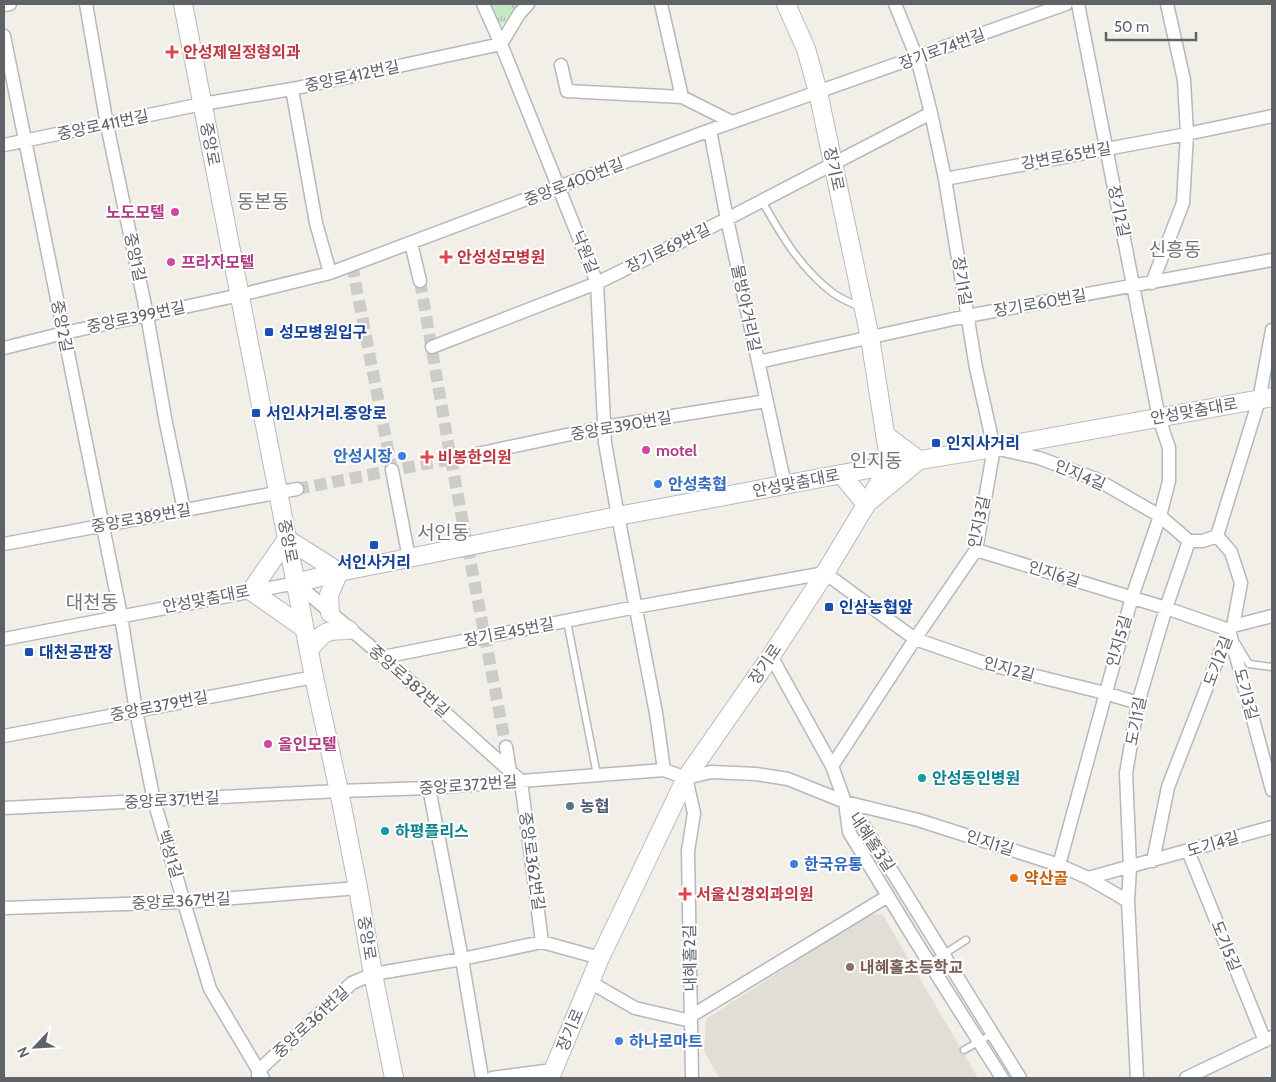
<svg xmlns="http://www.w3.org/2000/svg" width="1276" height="1082" font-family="Cabin,'Noto Sans KR',sans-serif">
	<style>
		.education { fill: #e1ded6 }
		.park { fill: url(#park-tufts) }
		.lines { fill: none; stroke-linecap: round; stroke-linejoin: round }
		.street-tunnel { stroke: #ccccc8; stroke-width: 12; stroke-dasharray: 12 6; stroke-linecap: butt }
		.lane-casing { stroke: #b5b8bc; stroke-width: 9 }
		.street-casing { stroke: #b5b8bc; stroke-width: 15 }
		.secondary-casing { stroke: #b6babf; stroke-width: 20 }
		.lane { stroke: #fff; stroke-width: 6 }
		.street { stroke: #fff; stroke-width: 12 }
		.secondary { stroke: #fff; stroke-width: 18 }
		.health-dot { fill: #e0444e; stroke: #fff; stroke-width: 2 }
		.hotel-dot { fill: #d1479c; stroke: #fff; stroke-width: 2 }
		.transit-dot { fill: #1a4fb4; stroke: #fff; stroke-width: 2 }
		.shop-dot { fill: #3f7fe0; stroke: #fff; stroke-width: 2 }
		.culture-dot { fill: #0f9aa8; stroke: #fff; stroke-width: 2 }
		.service-dot { fill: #5c6f8a; stroke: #fff; stroke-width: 2 }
		.food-dot { fill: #e8710a; stroke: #fff; stroke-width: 2 }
		.education-dot { fill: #8d6e63; stroke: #fff; stroke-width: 2 }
		.labels { text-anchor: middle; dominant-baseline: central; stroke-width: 4; stroke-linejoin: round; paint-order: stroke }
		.street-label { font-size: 16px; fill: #5f6368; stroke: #fff }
		.health-label { font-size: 16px; font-weight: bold; fill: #be3a42; stroke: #fff; text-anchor: start }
		.hotel-label { font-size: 16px; font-weight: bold; fill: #b23c85; stroke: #fff; text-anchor: start }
		.transit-label { font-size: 16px; font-weight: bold; fill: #164399; stroke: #fff; text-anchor: start }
		.shop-label { font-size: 16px; font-weight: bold; fill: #366cbe; stroke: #fff; text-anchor: start }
		.culture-label { font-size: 16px; font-weight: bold; fill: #0d838f; stroke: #fff; text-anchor: start }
		.service-label { font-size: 16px; font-weight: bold; fill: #4e5e75; stroke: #fff; text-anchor: start }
		.food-label { font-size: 16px; font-weight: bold; fill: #c56008; stroke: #fff; text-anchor: start }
		.education-label { font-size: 16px; font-weight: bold; fill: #785e54; stroke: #fff; text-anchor: start }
		.quarter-label { font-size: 19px; fill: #70757a; stroke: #fff }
	</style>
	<defs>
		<pattern id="park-tufts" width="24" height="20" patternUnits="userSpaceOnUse" patternTransform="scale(1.25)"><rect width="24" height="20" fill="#c5e8c5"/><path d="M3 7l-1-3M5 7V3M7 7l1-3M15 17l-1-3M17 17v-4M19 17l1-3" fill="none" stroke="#a3c0a4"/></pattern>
	</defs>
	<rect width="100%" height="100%" fill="#f1efe8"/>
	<path class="education" d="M869,914L883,915L978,1078H719L704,1051L706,1019Z"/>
	<path class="park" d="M480,4H518L503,24L495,21Z"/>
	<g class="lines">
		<path class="street-tunnel" d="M352,265L392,470
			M420,281L451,460L506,747
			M297,489L477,454"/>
		<defs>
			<path id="lane" d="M762,201C781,235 801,269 833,293C841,299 852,303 861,308
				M567,621L597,775
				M1237,644L1249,664L1272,667
				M930,963L966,940
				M964,1050L992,1034"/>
			<path id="street" d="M86,4L107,125L147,315L165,418L184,510
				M483,4L501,44L597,283L605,443L618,516L656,713L664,770L686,778
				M661,4L682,97
				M4,5L10,4
				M4,36L121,616L136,711L154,801L191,926L210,989L263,1078
				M561,65L567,91L682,97L732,122
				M292,89L316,223L330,273
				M710,130L727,219L785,485
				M4,145L202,104L292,89L501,44L519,14L528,4
				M945,179L1187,134L1272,116
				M411,243L420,281
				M1152,283L1183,203L1187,134L1184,80L1167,4
				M432,347L597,283L727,219L931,113
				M4,348L64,333L240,295L330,273L710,130L1066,4
				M758,362L967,316L1272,260
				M999,449L1039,458L1096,479L1160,516L1189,541
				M477,454L604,427L766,401
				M392,470L409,558
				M1189,541H1203L1217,536L1259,400L1272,330
				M4,544L297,489
				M976,550L1166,608L1229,630
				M1233,626L1272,616
				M1229,630L1272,790
				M4,639L296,583L383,657L521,781L542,942
				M771,656L832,766L845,802L849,832L913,937L1002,1078
				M383,657L636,607L825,573L915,639L987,664L1105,693L1138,703
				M4,736L314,677
				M506,747L510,771
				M832,766L915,639L976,550L994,448L976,368L945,179L931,113L917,58L895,4
				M686,778L711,772L756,774L788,779L845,802L918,820L1059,865L1088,878L1128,901
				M686,778L694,813L688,851L692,1078
				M429,788L462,959L482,1078
				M847,804L864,826L1020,1078
				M4,808L339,791L429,788L664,770
				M1188,851L1265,1041
				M1153,861L1168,787L1229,630L1233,626L1241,583L1231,552L1217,536
				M1059,865L1132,597L1160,516L1169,481V448L1159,418L1078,4
				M1088,878L1272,827
				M4,908L184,902L358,888
				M590,982L635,1008L691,1021
				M691,1016L888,896
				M258,1078V1071L352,983L373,974L462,959L542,942L600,958
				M492,1078L553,1070
				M1137,1078L1128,901L1130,867L1126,773L1138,703L1166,608L1189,541
				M1186,1078L1272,1037"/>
			<path id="secondary" d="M183,4L314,677L339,791L358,888L373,974L394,1078
				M841,474L866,504L919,460L885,435
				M296,583L344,571L618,516L890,465L987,449L1272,397
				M304,628L251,591L287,539L339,572L329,595L330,613
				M309,650C324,631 325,630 349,630
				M550,1078L600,958L686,778L771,656L825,573L890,465L870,338L818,92L806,49L786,4"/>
		</defs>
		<use href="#lane" class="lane-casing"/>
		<use href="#street" class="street-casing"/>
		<use href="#secondary" class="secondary-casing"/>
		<use href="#lane" class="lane"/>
		<use href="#street" class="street"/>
		<use href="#secondary" class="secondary"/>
	</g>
	<g class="health-dot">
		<path d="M169.5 44.5h5v5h5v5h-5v5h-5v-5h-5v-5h5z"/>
		<path d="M443.5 249.5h5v5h5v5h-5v5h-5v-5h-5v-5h5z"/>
		<path d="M424.5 449.5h5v5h5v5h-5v5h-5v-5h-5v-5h5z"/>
		<path d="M682.5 886.5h5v5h5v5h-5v5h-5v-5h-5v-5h5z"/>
	</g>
	<g class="hotel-dot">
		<circle cx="175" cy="212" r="5"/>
		<circle cx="171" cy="262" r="5"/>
		<circle cx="646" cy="450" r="5"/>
		<circle cx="268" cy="744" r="5"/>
	</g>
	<g class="transit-dot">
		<rect x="264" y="327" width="10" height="10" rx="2.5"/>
		<rect x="251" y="408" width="10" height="10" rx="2.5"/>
		<rect x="931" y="438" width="10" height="10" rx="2.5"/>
		<rect x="369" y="540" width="10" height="10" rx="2.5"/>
		<rect x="824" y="602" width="10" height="10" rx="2.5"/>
		<rect x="24" y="647" width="10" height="10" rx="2.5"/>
	</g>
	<g class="shop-dot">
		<circle cx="402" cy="456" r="5"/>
		<circle cx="658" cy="484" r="5"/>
		<circle cx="794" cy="864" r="5"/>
		<circle cx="619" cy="1041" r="5"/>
	</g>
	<g class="culture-dot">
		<circle cx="922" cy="778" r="5"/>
		<circle cx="385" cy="831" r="5"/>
	</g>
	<circle class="service-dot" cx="570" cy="806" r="5"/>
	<circle class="food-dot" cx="1014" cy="878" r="5"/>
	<circle class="education-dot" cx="850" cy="967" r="5"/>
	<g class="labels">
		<g class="street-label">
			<text transform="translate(942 49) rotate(-20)">장기로74번길</text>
			<text transform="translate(352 76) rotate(-12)">중앙로412번길</text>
			<text transform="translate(103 125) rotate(-12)">중앙로411번길</text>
			<text transform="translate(210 144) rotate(79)">중앙로</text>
			<text transform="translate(1066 156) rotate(-10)">강변로65번길</text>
			<text transform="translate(834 169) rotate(78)">장기로</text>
			<text transform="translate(574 182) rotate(-21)">중앙로400번길</text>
			<text transform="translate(1119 211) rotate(78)">장기2길</text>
			<text transform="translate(668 248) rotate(-26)">장기로69번길</text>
			<text transform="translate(585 252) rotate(68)">낙원길</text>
			<text transform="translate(135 257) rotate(78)">중앙1길</text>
			<text transform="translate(962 281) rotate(81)">장기1길</text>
			<text transform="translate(1040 303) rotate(-10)">장기로60번길</text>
			<text transform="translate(746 308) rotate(78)">물방아거리길</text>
			<text transform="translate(136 317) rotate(-12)">중앙로399번길</text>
			<text transform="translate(62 326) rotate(79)">중앙2길</text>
			<text transform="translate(1194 411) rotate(-10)">안성맞춤대로</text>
			<text transform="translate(621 426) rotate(-10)">중앙로390번길</text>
			<text transform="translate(1080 475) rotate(23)">인지4길</text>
			<text transform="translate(796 483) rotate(-11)">안성맞춤대로</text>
			<text transform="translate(141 518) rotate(-10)">중앙로389번길</text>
			<text transform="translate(979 522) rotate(-78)">인지3길</text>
			<text transform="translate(288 541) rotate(79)">중앙로</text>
			<text transform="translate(1054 574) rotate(17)">인지6길</text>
			<text transform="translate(206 599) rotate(-11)">안성맞춤대로</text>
			<text transform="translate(509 632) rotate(-11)">장기로45번길</text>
			<text transform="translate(1119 641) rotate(-74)">인지5길</text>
			<text transform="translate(1218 661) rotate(-69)">도기2길</text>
			<text transform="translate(765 664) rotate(-56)">장기로</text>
			<text transform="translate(1009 669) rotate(15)">인지2길</text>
			<text transform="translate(409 681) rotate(41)">중앙로382번길</text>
			<text transform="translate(1246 694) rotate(75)">도기3길</text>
			<text transform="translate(159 706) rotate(-11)">중앙로379번길</text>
			<text transform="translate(1136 721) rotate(-79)">도기1길</text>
			<text transform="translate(468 785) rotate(-4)">중앙로372번길</text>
			<text transform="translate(172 800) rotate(-3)">중앙로371번길</text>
			<text transform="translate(872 842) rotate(56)">내혜홀3길</text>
			<text transform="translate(990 843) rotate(18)">인지1길</text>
			<text transform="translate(1213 844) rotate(-16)">도기4길</text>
			<text transform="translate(170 854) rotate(73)">백성1길</text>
			<text transform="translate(532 861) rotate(82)">중앙로362번길</text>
			<text transform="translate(181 901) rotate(-3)">중앙로367번길</text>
			<text transform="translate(367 938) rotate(81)">중앙로</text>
			<text transform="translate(1226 946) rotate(68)">도기5길</text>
			<text transform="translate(690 958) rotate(-91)">내혜홀2길</text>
			<text transform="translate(311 1022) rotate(-43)">중앙로361번길</text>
			<text transform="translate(570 1030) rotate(-67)">장기로</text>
		</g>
		<g class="health-label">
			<text x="183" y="52">안성제일정형외과</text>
			<text x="457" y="257">안성성모병원</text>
			<text x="438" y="457">비봉한의원</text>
			<text x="696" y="894">서울신경외과의원</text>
		</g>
		<g class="hotel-label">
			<text x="165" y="212" text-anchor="end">노도모텔</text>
			<text x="181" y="262">프라자모텔</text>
			<text x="656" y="450">motel</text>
			<text x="278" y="744">올인모텔</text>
		</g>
		<g class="transit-label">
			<text x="279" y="332">성모병원입구</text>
			<text x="266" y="413">서인사거리.중앙로</text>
			<text x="946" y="443">인지사거리</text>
			<text x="374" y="562" text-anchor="middle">서인사거리</text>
			<text x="839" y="607">인삼농협앞</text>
			<text x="39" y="652">대천공판장</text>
		</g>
		<g class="shop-label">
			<text x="392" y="456" text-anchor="end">안성시장</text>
			<text x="668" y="484">안성축협</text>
			<text x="804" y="864">한국유통</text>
			<text x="629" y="1041">하나로마트</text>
		</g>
		<g class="culture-label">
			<text x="932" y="778">안성동인병원</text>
			<text x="395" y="831">하평플리스</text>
		</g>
		<g class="service-label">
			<text x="580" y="806">농협</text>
		</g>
		<g class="food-label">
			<text x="1024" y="878">약산골</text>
		</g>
		<g class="education-label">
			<text x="860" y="967">내혜홀초등학교</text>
		</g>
		<g class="quarter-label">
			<text x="263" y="201">동본동</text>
			<text x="1175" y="249">신흥동</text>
			<text x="876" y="460">인지동</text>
			<text x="443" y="532">서인동</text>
			<text x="92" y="602">대천동</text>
		</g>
	</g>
	<rect width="1276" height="1082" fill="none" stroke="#5f6368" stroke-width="10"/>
	<g transform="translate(35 1047) rotate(245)" stroke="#ffffff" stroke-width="4" paint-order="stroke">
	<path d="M0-4L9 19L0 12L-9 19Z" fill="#5f6368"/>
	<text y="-8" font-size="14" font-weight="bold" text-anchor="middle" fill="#5f6368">N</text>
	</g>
	<path d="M1106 32v8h90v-8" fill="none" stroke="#5f6368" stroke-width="2.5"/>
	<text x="1114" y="32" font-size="15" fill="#5f6368" stroke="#ffffff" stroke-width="4" paint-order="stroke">50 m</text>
</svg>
